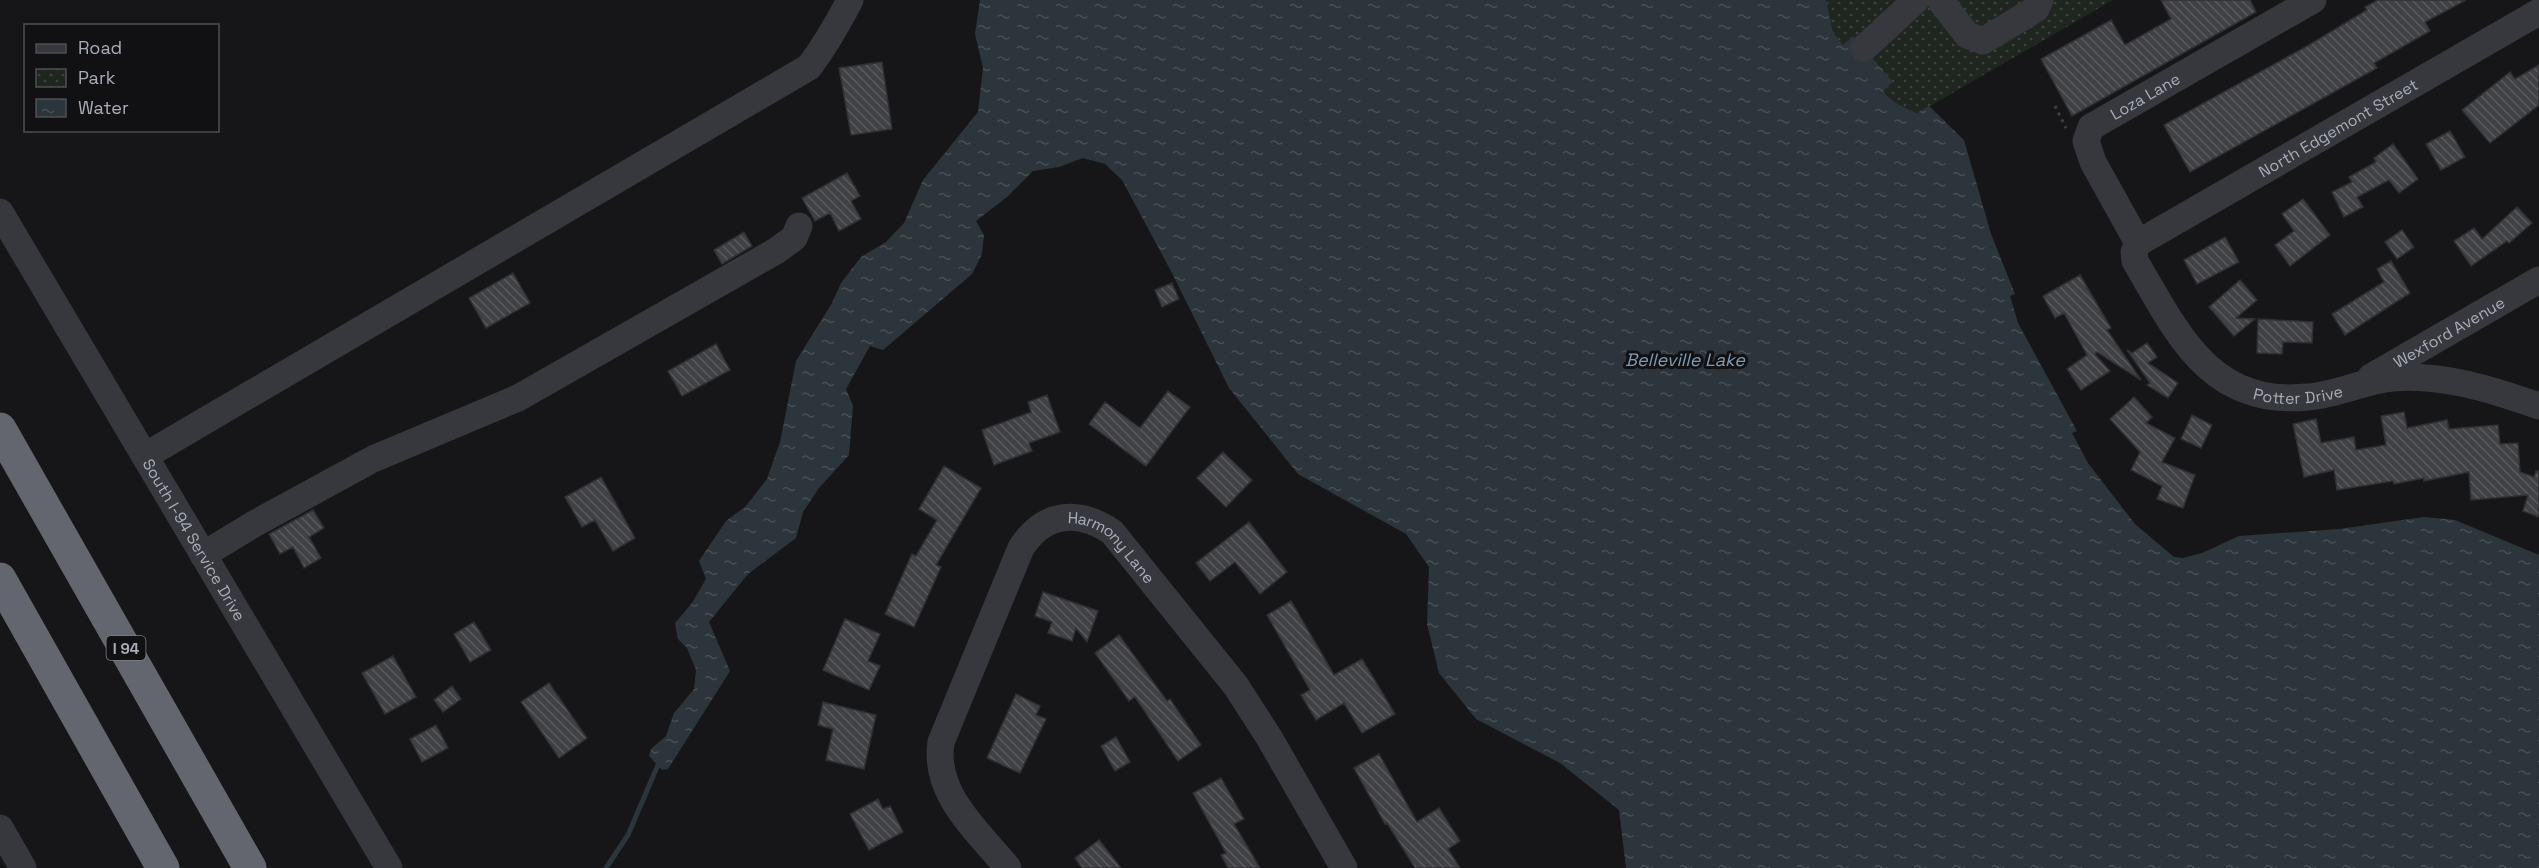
<svg xmlns="http://www.w3.org/2000/svg" width="2539" height="868" font-family="'Space Grotesk',sans-serif">
	<style>
		.park { fill: url(#park-dots) }
		.water { fill: url(#water-ripples) }
		.lines { fill: none; stroke-linecap: round; stroke-linejoin: round }
		.stream { stroke: #2c353c; stroke-width: 5 }
		.building { fill: url(#building-back-hatch); stroke: #303034; stroke-width: 1.5 }
		.path { stroke: #3d3f44; stroke-width: 3; stroke-dasharray: 3 4.5; stroke-linecap: butt }
		.minor { stroke: #37383d; stroke-width: 27 }
		.highway { stroke: #63666e; stroke-width: 33 }
		.labels { text-anchor: middle; dominant-baseline: central; stroke-width: 6; stroke-linejoin: round; paint-order: stroke }
		.shield { fill: #111113; stroke: #7b7e86; stroke-width: 1.5 }
		.shield-label { font-size: 15px; font-weight: bold; fill: #a8adb8 }
		.street-label { font-size: 16px; fill: #a8adb8; stroke: #111113 }
		.water-label { font-size: 18px; font-style: italic; fill: #7f9bb3; stroke: #111113 }
	</style>
	<defs>
		<pattern id="park-dots" width="8" height="8" patternUnits="userSpaceOnUse" patternTransform="scale(1.5)"><rect width="8" height="8" fill="#1e261f"/><path d="M2 2h.1M6 6h.1" fill="none" stroke="#3c433d" stroke-width="1.8" stroke-linecap="round"/></pattern>
		<pattern id="water-ripples" width="26" height="14" patternUnits="userSpaceOnUse" patternTransform="scale(1.5)"><rect width="26" height="14" fill="#2c353c"/><path d="M2 4q2-2 4 0t4 0M15 11q2-2 4 0t4 0" fill="none" stroke="#485056"/></pattern>
		<pattern id="building-back-hatch" width="6" height="6" patternUnits="userSpaceOnUse" patternTransform="scale(1.5)"><rect width="6" height="6" fill="#404145"/><path d="M-1 5l2 2M0 0l6 6M5-1l2 2" fill="none" stroke="#595a5e"/></pattern>
	</defs>
	<rect width="100%" height="100%" fill="#161618"/>
	<path class="park" d="M1826,0H2113L1918,113C1903,107 1893,103 1883,91L1893,82L1853,37L1843,45L1833,32Z"/>
	<path class="water" d="M980,0H1826L1833,32L1843,45L1853,36L1893,82L1883,91C1893,103 1903,107 1917,113L1929,106L1964,140L1991,234L2015,294L2010,296L2018,323L2077,431L2072,433L2088,463L2135,524L2174,557L2183,558L2202,553L2239,536L2339,529L2424,517L2455,520L2539,555V868H1626L1619,810L1560,763L1476,719L1439,673L1427,624L1429,567L1406,534L1298,474L1229,388L1172,273L1122,180L1105,164L1083,158L1059,167L1033,171L1007,197L976,221L984,235L982,254L972,274L883,350L870,346L846,389L853,406L849,455L819,488L803,512L796,538L748,574L709,622L730,671L668,769L662,770L649,756L651,749L666,736L674,713L694,689L696,670L687,648L678,639L675,623L692,603L706,579L699,561L726,521L746,506L767,479L780,442L796,361L832,303L841,283L861,257L886,242L904,223L923,180L978,112L983,68L975,34Z"/>
	<g class="lines">
		<path class="stream" d="M606,868L628,835L660,760"/>
	</g>
	<path class="building" d="M2161,0H2250L2256,12L2072,116L2041,59L2111,20L2125,45L2171,19Z
		M2378,0H2466L2425,22L2430,31L2374,63L2377,68L2190,172L2164,125L2309,45L2367,10L2365,7Z
		M882,62L892,129L851,135L839,68Z
		M2539,65V105L2490,143L2462,110L2510,72L2515,79Z
		M2450,131L2465,157L2441,170L2426,144Z
		M2393,144L2418,179L2399,193L2389,180L2357,197L2363,207L2344,217L2332,192L2352,182L2349,177L2376,162L2374,158Z
		M847,173L860,196L851,201L861,219L839,231L830,213L815,221L802,198Z
		M2303,199L2330,235L2290,266L2275,245L2294,231L2282,214Z
		M2517,207L2532,223L2509,243L2507,241L2471,266L2454,241L2474,228L2482,239Z
		M2402,230L2414,247L2397,259L2385,242Z
		M744,232L752,246L722,264L714,250Z
		M2225,237L2239,262L2197,284L2184,260Z
		M2391,261L2410,293L2345,335L2332,314L2384,282L2377,269Z
		M513,273L530,303L486,328L469,298Z
		M2080,275L2111,328L2107,330L2141,380L2097,352L2095,354L2110,371L2081,390L2067,369L2087,355L2064,313L2055,318L2043,296Z
		M2240,280L2257,300L2236,318L2255,319L2234,336L2209,307Z
		M1172,283L1179,299L1162,307L1155,290Z
		M2258,319L2313,322L2312,343L2283,342L2282,354L2257,353Z
		M2147,343L2157,357L2148,363L2178,383L2168,398L2147,385L2150,383L2127,350L2132,353Z
		M716,344L730,370L682,396L668,371Z
		M1168,391L1190,407L1146,466L1089,424L1105,402L1140,428Z
		M1047,395L1060,432L1029,443L1032,451L994,465L982,430L1031,412L1028,402Z
		M2134,397L2152,417L2146,423L2175,438L2162,462L2195,475L2183,508L2157,499L2162,486L2131,470L2140,452L2110,419Z
		M2404,412L2407,428L2447,420L2449,429L2498,425L2500,444L2518,443L2520,472L2534,477L2536,471H2539V517L2523,511L2528,495L2471,500L2469,472L2424,481V478L2394,484L2393,481L2337,490L2334,470L2304,477L2293,424L2316,419L2321,443L2354,437L2356,450L2386,445L2381,416Z
		M2192,415L2212,425L2201,448L2181,439Z
		M1223,452L1252,480L1226,507L1197,478Z
		M944,466L981,488L936,565L941,567L914,627L885,614L912,554L916,556L937,520L919,509Z
		M601,477L635,538L613,551L595,520L582,527L565,497Z
		M313,510L324,528L309,537L321,558L304,568L293,547L280,554L269,534Z
		M1249,522L1287,572L1260,594L1235,562L1210,581L1196,563Z
		M1043,592L1098,611L1087,642L1076,628L1072,641L1048,633L1052,622L1035,616Z
		M1291,601L1334,675L1362,659L1395,714L1362,733L1344,703L1316,720L1301,695L1310,690L1267,615Z
		M845,619L880,634L868,661L880,666L869,690L823,670Z
		M474,622L491,650L470,662L454,634Z
		M1119,635L1167,701L1170,699L1201,745L1178,761L1135,697L1129,701L1095,653Z
		M393,656L416,697L385,714L362,673Z
		M549,683L587,738L559,758L521,702Z
		M452,686L461,699L443,712L434,700Z
		M1016,694L1040,706L1036,715L1046,719L1020,773L987,758Z
		M823,702L876,715L864,769L826,760L833,729L818,725Z
		M436,725L448,748L422,762L410,739Z
		M1116,737L1130,762L1115,771L1101,746Z
		M1379,754L1417,822L1439,808L1460,841L1448,849L1460,868H1415L1387,823L1385,824L1354,768Z
		M1221,778L1244,819L1234,824L1260,868H1228L1221,855L1226,853L1193,793Z
		M878,799L883,809L890,806L903,832L869,850L850,814Z
		M1099,840L1121,868H1082L1075,858Z"/>
	<g class="lines">
		<path class="path" d="M2055,106L2066,128"/>
		<g class="minor">
			<path d="M1940,0L1967,35L1983,41L2036,9L2040,0"/>
			<path d="M1864,48L1916,0"/>
			<path id="s1" d="M0,212L389,868"/>
			<path id="s2" d="M2138,243L2134,252L2135,261C2177,332 2209,407 2308,397C2337,395 2363,381 2392,378C2441,373 2493,390 2539,406"/>
			<path id="s3" d="M2138,243L2539,12"/>
			<path id="s4" d="M2138,243L2093,162L2086,141L2091,127L2313,0"/>
			<path id="s5" d="M2371,377L2539,280"/>
			<path d="M145,456L809,67C825,46 838,23 850,0"/>
			<path d="M203,555L254,524L373,459L518,398L776,251L794,238L799,226"/>
			<path d="M0,828L23,868"/>
			<path id="s6" d="M1008,868C977,830 933,794 941,742L1021,548C1044,512 1078,509 1112,532L1236,686L1270,739L1344,868"/>
		</g>
		<path class="highway" d="M0,429L250,868
			M0,579L163,868"/>
	</g>
	<g class="labels">
		<rect class="shield" x="106.5" y="636" width="39" height="24" rx="4.5"/>
		<g class="shield-label">
			<text x="126" y="648">I 94</text>
		</g>
		<g class="street-label">
			<text stroke="none"><textPath href="#s4" startOffset="192">Loza Lane</textPath></text>
			<text stroke="none"><textPath href="#s3" startOffset="231">North Edgemont Street</textPath></text>
			<text stroke="none"><textPath href="#s5" startOffset="90">Wexford Avenue</textPath></text>
			<text stroke="none"><textPath href="#s2" startOffset="246">Potter Drive</textPath></text>
			<text stroke="none"><textPath href="#s1" startOffset="381">South I-94 Service Drive</textPath></text>
			<text stroke="none"><textPath href="#s6" startOffset="471">Harmony Lane</textPath></text>
		</g>
		<g class="water-label">
			<text x="1685" y="359">Belleville Lake</text>
		</g>
	</g>
	<rect x="24" y="24" width="195" height="108" fill="#111113" stroke="#4d4f55" stroke-width="1.5"/>
	<rect x="36" y="44" width="30" height="9" fill="#37383d" stroke="#4d4f55" stroke-width="1.5"/>
	<text x="78" y="54" font-size="18" fill="#a8adb8">Road</text>
	<rect x="36" y="69" width="30" height="18" fill="url(#park-dots)" stroke="#4d4f55" stroke-width="1.5"/>
	<text x="78" y="84" font-size="18" fill="#a8adb8">Park</text>
	<rect x="36" y="99" width="30" height="18" fill="url(#water-ripples)" stroke="#4d4f55" stroke-width="1.5"/>
	<text x="78" y="114" font-size="18" fill="#a8adb8">Water</text>
</svg>
